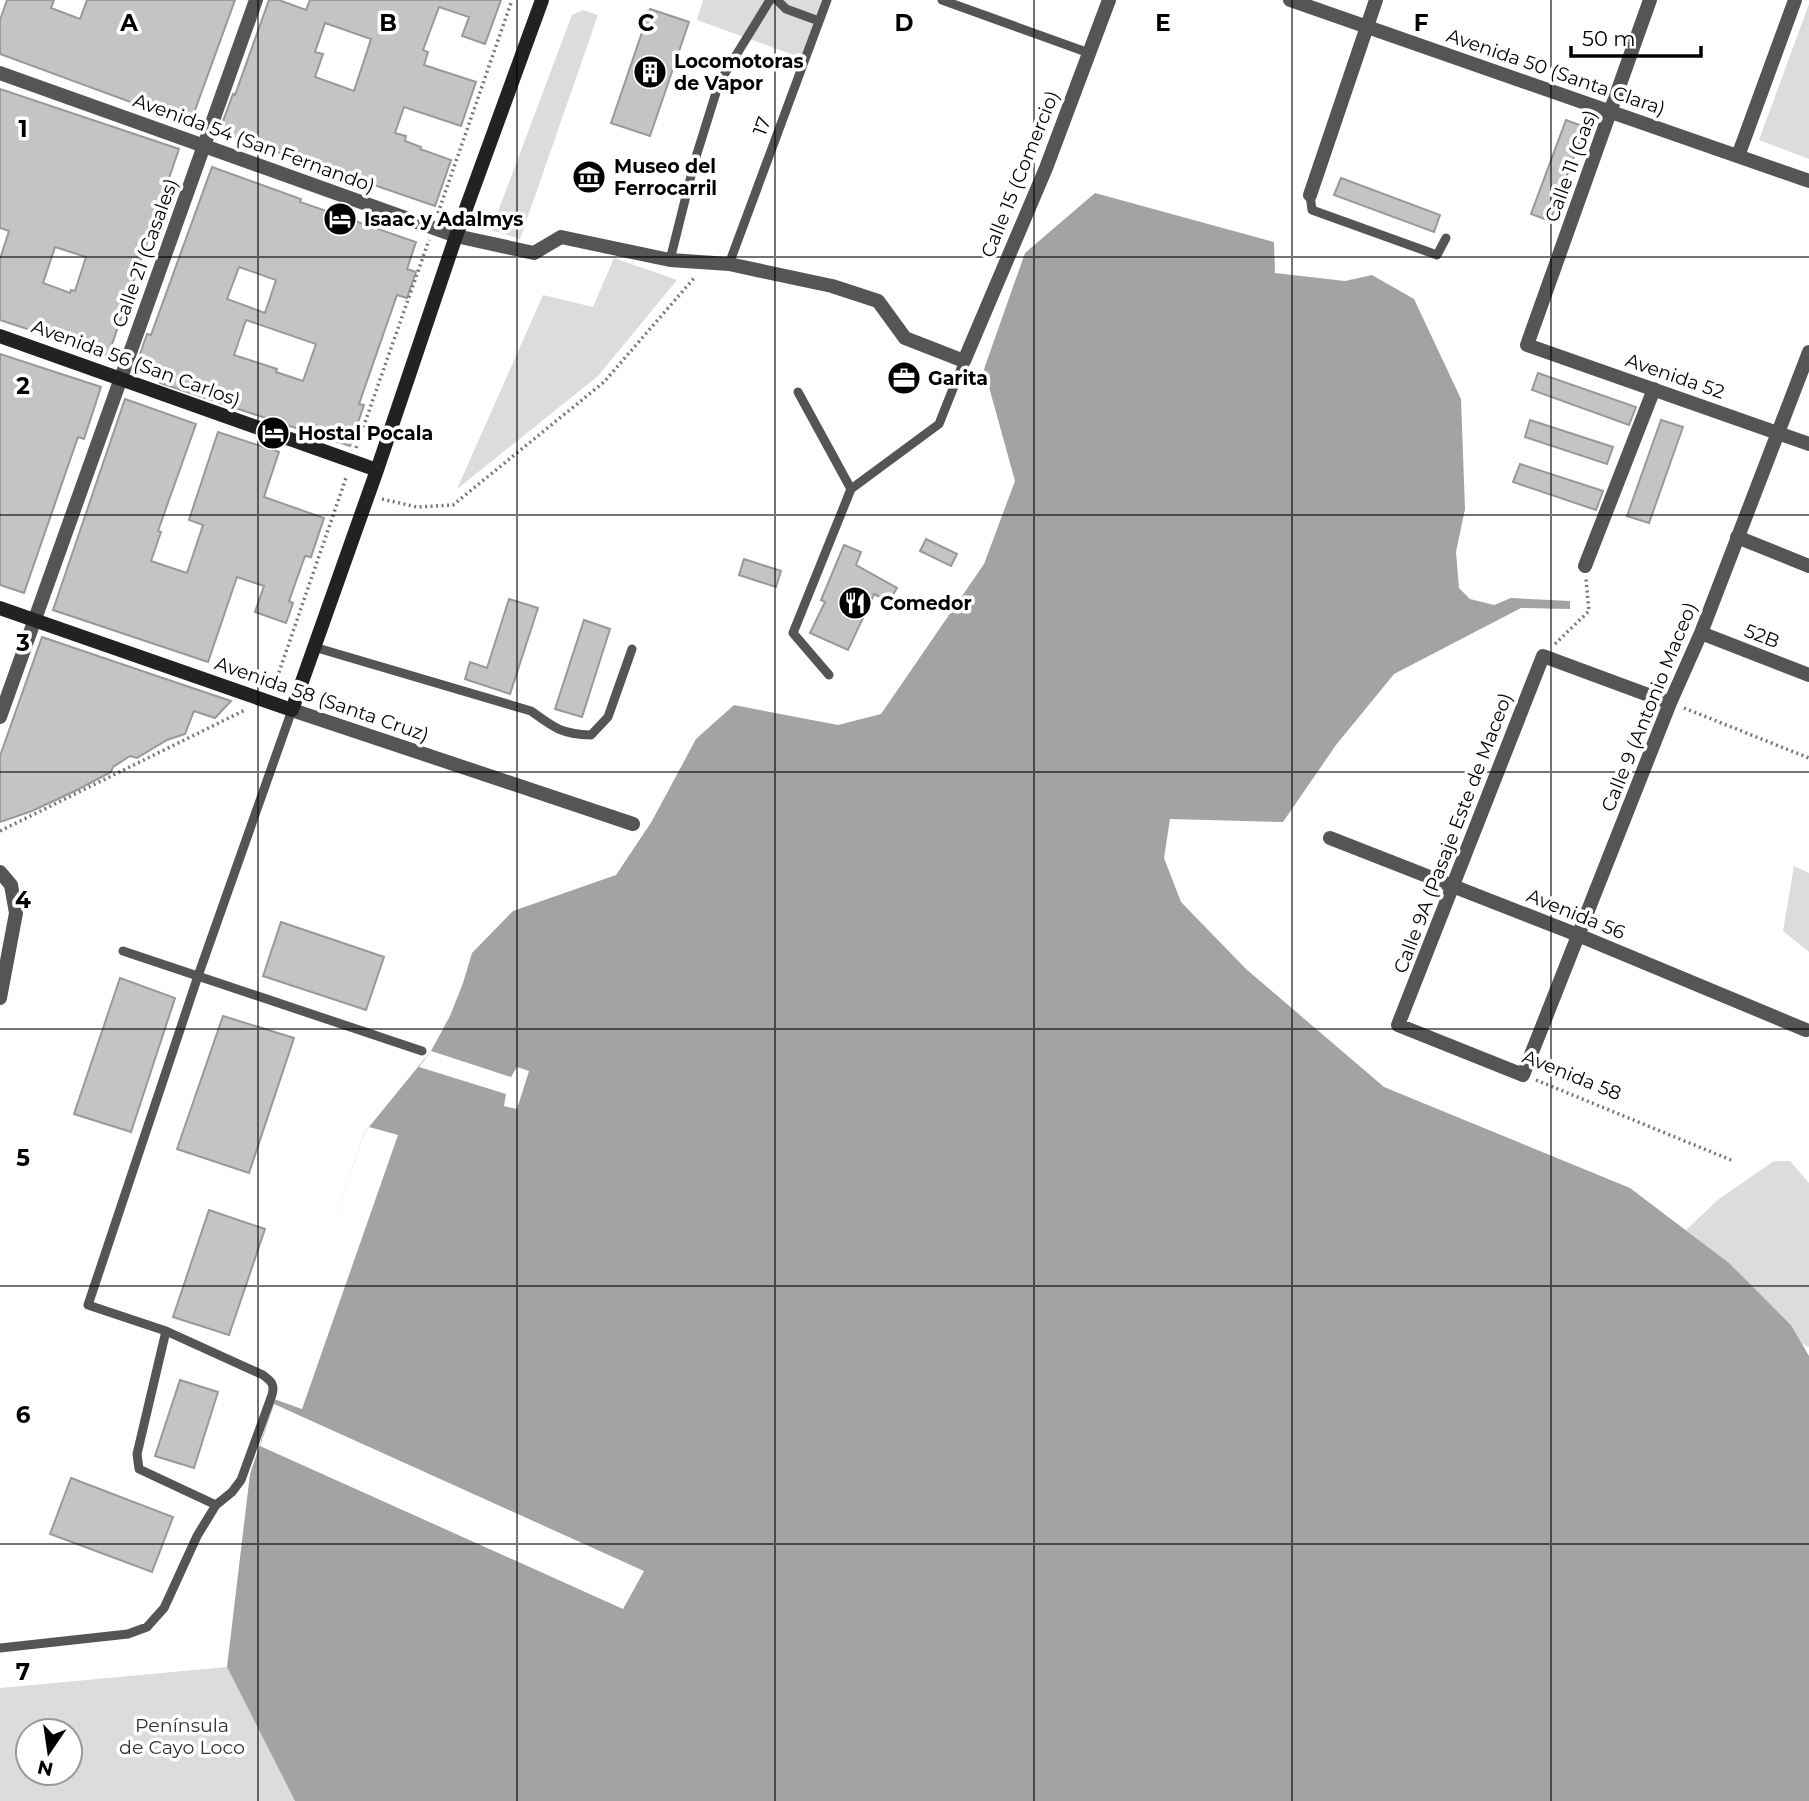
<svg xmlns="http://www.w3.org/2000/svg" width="1809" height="1801" font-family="Montserrat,sans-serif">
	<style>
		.green { fill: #dcdcdc; fill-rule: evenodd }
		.water { fill: #a3a3a3 }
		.pier { fill: #fff }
		.building { fill: #c4c4c4; stroke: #999; stroke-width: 2; fill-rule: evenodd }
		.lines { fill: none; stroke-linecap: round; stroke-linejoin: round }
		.path { stroke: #777; stroke-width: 3.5; stroke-dasharray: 2 3.5; stroke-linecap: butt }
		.service { stroke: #555; stroke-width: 9 }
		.minor { stroke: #555; stroke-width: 14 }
		.tertiary { stroke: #555; stroke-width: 14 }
		.secondary { stroke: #222; stroke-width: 14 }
		.grid { fill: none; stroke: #000; stroke-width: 2; stroke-opacity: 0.55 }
		.labels { text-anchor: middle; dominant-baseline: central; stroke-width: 7; stroke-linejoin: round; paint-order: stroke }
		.poi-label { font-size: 19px; font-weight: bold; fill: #000; stroke: #fff; text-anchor: start }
		.street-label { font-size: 19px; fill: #000; stroke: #fff }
		.park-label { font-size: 19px; fill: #333; stroke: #fff }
		.grid-label { font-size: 23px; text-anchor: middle; font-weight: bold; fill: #000; stroke: #fff; stroke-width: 7; stroke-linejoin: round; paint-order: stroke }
	</style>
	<rect width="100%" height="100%" fill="#fff"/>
	<path class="green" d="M703,0H827L805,59L697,20Z
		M1809,4V159L1759,140Z
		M583,10L598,15L520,239L491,230L572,15Z
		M614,258L677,280L598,376L457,489L543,295L593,307Z
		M1794,866L1809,873V952L1783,931Z
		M1774,1161H1790L1809,1183V1347L1802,1344L1791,1325L1729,1264L1686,1230L1719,1199Z
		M227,1667L295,1801H0V1688ZM28,1731H70V1773H28Z"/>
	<path class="water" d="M1095,193L1274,242L1275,273L1345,281L1372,275L1414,299L1461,399L1465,509L1456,552L1459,588L1470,599L1494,605L1511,598L1570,601V609L1521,608L1394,674L1336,745L1283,822L1170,819L1164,858L1181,902L1246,969L1384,1087L1630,1188L1729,1263L1791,1325L1809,1356V1801H295L227,1667L250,1474L364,1133L431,1051L450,1016L463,983L472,953L513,911L616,875L652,821L696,739L734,705L838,725L881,714L984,564L1015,481L984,369L1025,253Z"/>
	<path class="pier" d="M431,1051L511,1077L517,1067L529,1071L517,1109L504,1106L506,1094L419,1067Z
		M369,1127L398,1135L302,1409L274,1399L364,1133Z
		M274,1404L644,1571L623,1609L260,1446Z"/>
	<path class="building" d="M7,0H54L51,8L80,19L87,0H235L190,124L0,54V20Z
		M269,0H279L306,10L310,0H501L485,44L462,36L469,17L439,7L423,50L428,52L424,65L476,82L461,126L404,107L395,133L406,136L405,141L421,147L420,149L451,160L435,206L219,132L233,94L235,95ZM325,23L371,39L354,91L315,77L323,54L315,52Z
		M650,9L689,22L650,136L611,123Z
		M0,89L179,149L108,356L0,320V259L9,231L0,228ZM55,247L86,257L75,291L71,290L70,293L43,283Z
		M1566,120L1585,127L1550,221L1531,214Z
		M212,167L301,199L300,202L416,242L407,269L416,272L407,298L397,295L359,404L364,405L350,446L160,383L162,378L135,369L147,334L151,335ZM239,267L276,280L265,313L227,299ZM246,320L316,344L303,381L276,372L277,369L234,355Z
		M1341,178L1440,215L1434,232L1334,195Z
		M0,354L101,387L84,439L78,437L24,593L0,585Z
		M1538,373L1636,407L1629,425L1532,390Z
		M125,399L196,424L158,531L161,532L151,561L187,573L203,525L189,520L218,432L279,452L264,497L324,518L311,557L305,556L289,601L293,603L286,623L255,612L264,586L237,577L208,662L53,610Z
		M1530,420L1613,447L1607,464L1525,437Z
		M1661,420L1683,427L1649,523L1627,516Z
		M1520,464L1603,491L1596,510L1513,482Z
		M926,539L957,554L951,566L920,551Z
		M844,545L861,552L856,565L897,588L889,602L874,594L848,650L810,633L825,602L821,600Z
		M744,559L781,571L776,587L739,575Z
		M509,599L538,608L510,694L465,679L470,662L487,668Z
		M584,620L610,629L582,717L555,709Z
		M42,637L145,672L231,701L215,718L194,711L185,734L167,740L137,758L130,756L113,767L111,772L77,790L32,811L0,822V756Z
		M281,922L384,957L366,1010L263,976Z
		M120,978L175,998L131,1132L74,1114Z
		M223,1016L294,1038L249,1173L177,1149Z
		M209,1210L265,1229L229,1335L173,1317Z
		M180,1380L218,1392L194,1468L155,1456Z
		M71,1478L173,1517L152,1572L50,1534Z"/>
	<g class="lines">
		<path class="path" d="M438,213L512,0
			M356,448L429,240
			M382,499L417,507L453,505L604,382L695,277
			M1555,644L1589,611L1586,579
			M265,684H275L278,675L347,475
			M1684,708L1809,758
			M0,831L245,710
			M1536,1080L1731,1160"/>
		<path class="service" d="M777,0L786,9L819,21
			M942,0L1089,53
			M1310,195L1312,210L1437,255L1446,238
			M670,260L695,160L719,83L770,0
			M729,264L827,0
			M798,392L851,489
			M314,647L531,711C554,728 562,734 591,735L608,717L632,649
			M829,675L793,633L851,489L939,424L964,361
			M123,951L422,1051
			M216,1505L232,1492L241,1480L272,1395C275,1384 271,1381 263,1375L166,1331L88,1305L198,976L292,710
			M0,1648L128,1634L147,1627L164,1608L197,1536L216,1505L139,1469L137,1454L166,1331"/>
		<path class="minor" d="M1290,0L1809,181
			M1650,0L1527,345L1809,444
			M1738,156L1795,0
			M1310,195L1376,0
			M456,236L534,253L561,237L670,260L729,264L832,286L878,301L905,338L964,361L1046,168L1109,0
			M1737,537L1809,566
			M1585,566L1654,389
			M1701,633L1809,675
			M1670,703L1543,656L1398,1025L1523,1075L1670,703L1701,633L1809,352
			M292,710L633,824
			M0,717L256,0
			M1330,838L1578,935L1806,1030
			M0,872L11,885L16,913L0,998"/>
		<path class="tertiary" d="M0,73L456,236"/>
		<path class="secondary" d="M0,336L377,470
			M0,608L292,710L377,470L456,236L542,0"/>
	</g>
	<path class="grid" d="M258,0V1801M517,0V1801M775,0V1801M1034,0V1801M1292,0V1801M1551,0V1801M0,257H1809M0,515H1809M0,772H1809M0,1029H1809M0,1286H1809M0,1544H1809"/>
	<defs>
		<symbol id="building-disc" viewBox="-11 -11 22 22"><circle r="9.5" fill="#000" stroke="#fff"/><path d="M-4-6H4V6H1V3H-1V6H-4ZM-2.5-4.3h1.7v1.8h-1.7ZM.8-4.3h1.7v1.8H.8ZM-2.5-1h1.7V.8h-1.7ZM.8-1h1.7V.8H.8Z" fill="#fff"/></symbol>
		<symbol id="museum-disc" viewBox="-11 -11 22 22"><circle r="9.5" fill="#000" stroke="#fff"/><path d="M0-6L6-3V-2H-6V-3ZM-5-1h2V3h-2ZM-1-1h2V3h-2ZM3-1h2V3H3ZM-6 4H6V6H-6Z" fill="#fff"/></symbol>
		<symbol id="hotel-disc" viewBox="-11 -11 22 22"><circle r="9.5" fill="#000" stroke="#fff"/><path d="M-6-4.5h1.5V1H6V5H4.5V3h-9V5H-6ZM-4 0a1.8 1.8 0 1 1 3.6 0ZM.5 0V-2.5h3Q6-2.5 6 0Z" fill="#fff"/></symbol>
		<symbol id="office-disc" viewBox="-11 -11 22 22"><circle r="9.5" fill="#000" stroke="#fff"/><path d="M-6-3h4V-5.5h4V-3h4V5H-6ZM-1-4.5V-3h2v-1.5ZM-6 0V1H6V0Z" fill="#fff"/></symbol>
		<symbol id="restaurant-disc" viewBox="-11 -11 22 22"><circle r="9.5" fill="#000" stroke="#fff"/><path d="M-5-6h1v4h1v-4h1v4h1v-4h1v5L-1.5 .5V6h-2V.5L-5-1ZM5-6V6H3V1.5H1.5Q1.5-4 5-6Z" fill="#fff"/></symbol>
	</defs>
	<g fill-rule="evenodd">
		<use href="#building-disc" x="631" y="53" width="38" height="38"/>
		<use href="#museum-disc" x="570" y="158" width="38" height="38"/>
		<use href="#hotel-disc" x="321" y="200" width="38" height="38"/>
		<use href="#office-disc" x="885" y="359" width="38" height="38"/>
		<use href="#hotel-disc" x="254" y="414" width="38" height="38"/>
		<use href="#restaurant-disc" x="836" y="584" width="38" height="38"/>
	</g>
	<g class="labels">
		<g class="poi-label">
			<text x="674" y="61">Locomotoras<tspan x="674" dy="22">de Vapor</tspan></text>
			<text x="614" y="166">Museo del<tspan x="614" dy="22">Ferrocarril</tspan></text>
			<text x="364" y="219">Isaac y Adalmys</text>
			<text x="928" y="378">Garita</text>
			<text x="298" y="433">Hostal Pocala</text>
			<text x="880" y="603">Comedor</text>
		</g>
		<g class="street-label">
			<text transform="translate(1556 72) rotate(19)">Avenida 50 (Santa Clara)</text>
			<text transform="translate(762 126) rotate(-70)">17</text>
			<text transform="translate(254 143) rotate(20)">Avenida 54 (San Fernando)</text>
			<text transform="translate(1571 166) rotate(-70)">Calle 11 (Gas)</text>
			<text transform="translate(1020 174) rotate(-68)">Calle 15 (Comercio)</text>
			<text transform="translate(145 253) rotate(-70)">Calle 21 (Casales)</text>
			<text transform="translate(136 363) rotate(20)">Avenida 56 (San Carlos)</text>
			<text transform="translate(1675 376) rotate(19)">Avenida 52</text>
			<text transform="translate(1762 636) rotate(21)">52B</text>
			<text transform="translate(322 699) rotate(19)">Avenida 58 (Santa Cruz)</text>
			<text transform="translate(1649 707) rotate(-68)">Calle 9 (Antonio Maceo)</text>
			<text transform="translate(1453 833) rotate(-69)">Calle 9A (Pasaje Este de Maceo)</text>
			<text transform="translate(1576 914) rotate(22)">Avenida 56</text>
			<text transform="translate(1572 1075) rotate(22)">Avenida 58</text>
		</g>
		<g class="park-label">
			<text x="182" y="1725">Península<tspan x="182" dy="22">de Cayo Loco</tspan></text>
		</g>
	</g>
	<g class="grid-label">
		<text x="129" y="31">A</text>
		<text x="388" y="31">B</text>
		<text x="646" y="31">C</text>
		<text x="904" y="31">D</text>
		<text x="1163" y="31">E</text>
		<text x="1421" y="31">F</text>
		<text x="23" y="137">1</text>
		<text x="23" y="394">2</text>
		<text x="23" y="651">3</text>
		<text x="23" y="908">4</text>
		<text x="23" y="1166">5</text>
		<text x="23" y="1423">6</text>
		<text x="23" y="1680">7</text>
	</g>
	<g transform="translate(49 1752) rotate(193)"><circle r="33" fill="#ffffff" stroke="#999999" stroke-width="2"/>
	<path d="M0-5L12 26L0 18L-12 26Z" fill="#000000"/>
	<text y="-10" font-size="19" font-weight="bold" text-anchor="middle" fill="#000000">N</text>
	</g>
	<path d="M1571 46v10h130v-10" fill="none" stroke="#000000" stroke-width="3.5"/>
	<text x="1582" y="46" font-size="21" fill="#000000" stroke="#ffffff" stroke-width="5" paint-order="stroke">50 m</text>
</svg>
